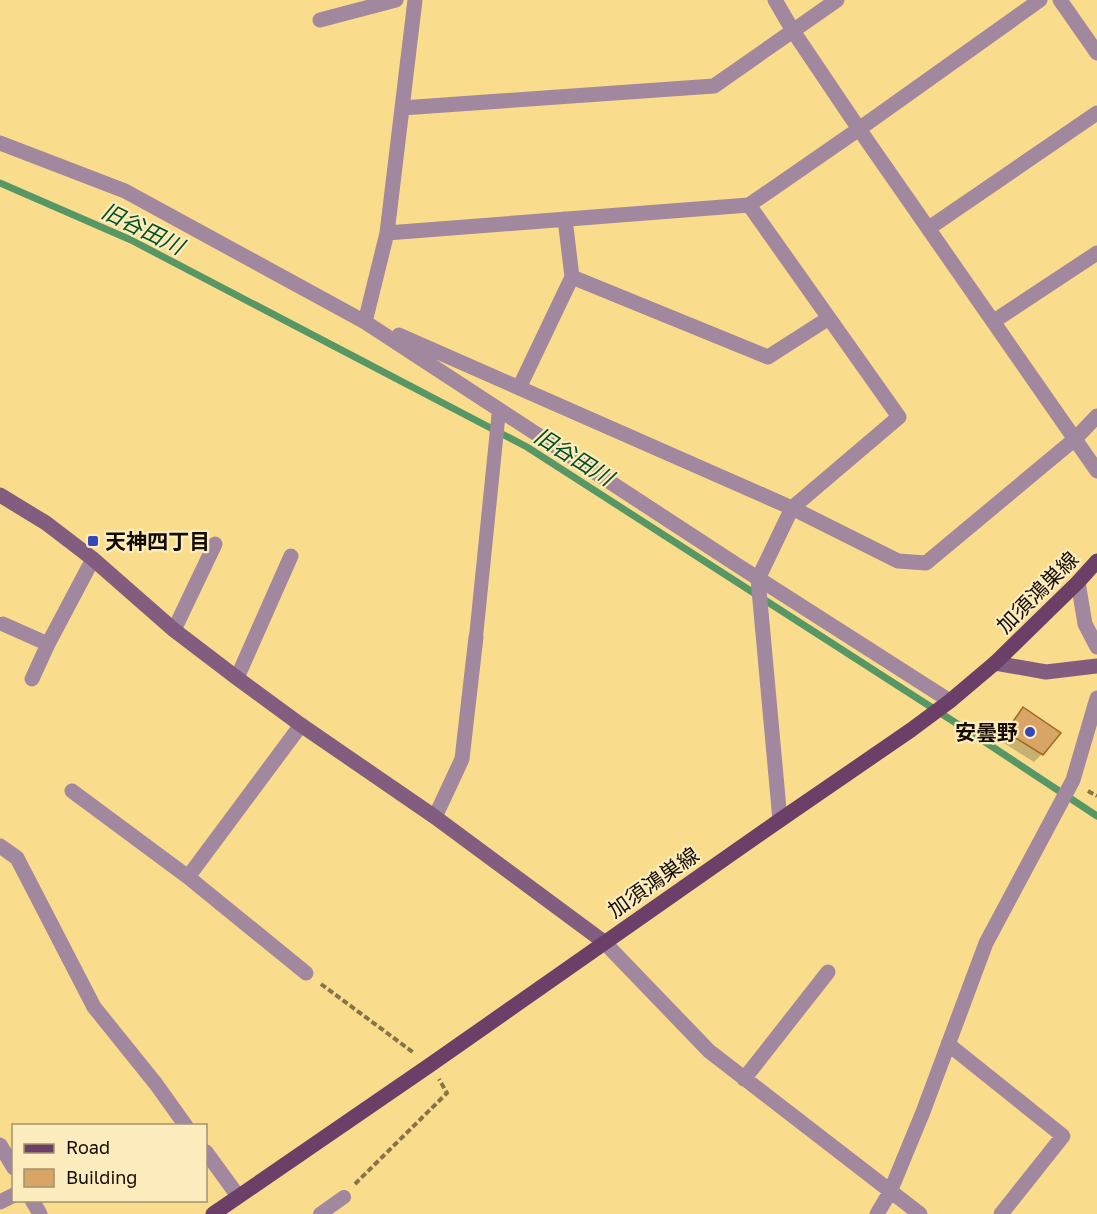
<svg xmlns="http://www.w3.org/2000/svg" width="1097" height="1214" font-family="'Golos Text','Noto Sans JP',sans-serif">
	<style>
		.shadow { fill: #0003 }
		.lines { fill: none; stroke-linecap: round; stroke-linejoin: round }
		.stream { stroke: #569765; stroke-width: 7 }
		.building { fill: #d9a566; stroke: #9d6a25; stroke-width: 1.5 }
		.path { stroke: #877446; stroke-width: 4; stroke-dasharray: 6 3; stroke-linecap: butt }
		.lane { stroke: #a2889f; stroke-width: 14 }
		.street { stroke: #a2889f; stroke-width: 15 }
		.secondary { stroke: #835d7f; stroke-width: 15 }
		.primary { stroke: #6c3f68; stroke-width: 15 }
		.poi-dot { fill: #3448ba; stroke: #fdecbd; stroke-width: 2 }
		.labels { text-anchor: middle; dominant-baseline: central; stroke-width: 4.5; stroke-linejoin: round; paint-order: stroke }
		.poi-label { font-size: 21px; font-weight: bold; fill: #140c00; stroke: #fdecbd; text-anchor: start }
		.street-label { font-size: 21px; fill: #140c00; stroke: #fdecbd }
		.water-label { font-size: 22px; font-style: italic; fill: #005021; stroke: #fdecbd }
	</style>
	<rect width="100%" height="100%" fill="#fadd8c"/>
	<path class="shadow" d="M1023,709L1042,754L1034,762L999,740L1015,717Z"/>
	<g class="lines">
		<path class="stream" d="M0,183L131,240L527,447L973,734L1097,816"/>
	</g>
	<path class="building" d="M1023,707L1061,733L1043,755L1006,732Z"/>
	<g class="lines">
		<path class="path" d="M1088,791L1097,796
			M321,984L414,1053
			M355,1184L447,1093L439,1079"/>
		<path class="lane" d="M476,637L499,410
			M320,1214L344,1197"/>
		<path class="street" d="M775,0L793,31L859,129L1097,471
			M1060,0L1097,53
			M320,20L396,0
			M402,108L714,86L837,0
			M0,143L125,191L365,322L737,565L950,701
			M749,205L899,417L792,508L758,579L780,820
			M929,228L1097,113
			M387,233L749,205L859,129L1040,0
			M572,277L768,357L829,318
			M994,321L1097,253
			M365,322L387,233L415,0
			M399,335L792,508L898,561L926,563L1075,439L1097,416
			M519,388L572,277L565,219
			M1078,582L1085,624L1097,647
			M3,624L48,644
			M174,630L215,544
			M237,678L291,556
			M32,679L48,644L93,559
			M301,725L188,877L306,973
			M72,791L188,877
			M435,817L462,759L476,637
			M0,846L17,858L94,1007L156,1084L186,1126
			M604,942L709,1051L920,1214
			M948,1044L1063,1136L1001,1214
			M744,1079L828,972
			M0,1145L14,1168
			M206,1152L238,1196
			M32,1200L40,1214
			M0,1202L14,1195
			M877,1214L890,1192L923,1112L986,943L1073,780L1097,698"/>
		<path class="secondary" d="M0,495L46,523L93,559L174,630L237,678L301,725L435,817L604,942
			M995,663L1046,672L1097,666"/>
		<path class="primary" d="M213,1214L430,1065L780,820L911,730L950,701L995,663L1078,582L1097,561"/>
	</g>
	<g class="poi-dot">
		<rect x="87" y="535" width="12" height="12" rx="3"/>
		<circle cx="1030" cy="732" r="6"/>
	</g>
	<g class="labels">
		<g class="poi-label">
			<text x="105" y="541">天神四丁目</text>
			<text x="1018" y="732" text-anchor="end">安曇野</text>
		</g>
		<g class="street-label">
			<text transform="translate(1037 592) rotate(-45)">加須鴻巣線</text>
			<text transform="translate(653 882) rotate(-35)">加須鴻巣線</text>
		</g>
		<g class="water-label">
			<text transform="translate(143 228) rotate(26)">旧谷田川</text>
			<text transform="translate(574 456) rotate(32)">旧谷田川</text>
		</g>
	</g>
	<rect x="12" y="1124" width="195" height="78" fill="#fdecbd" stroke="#a09271" stroke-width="1.5"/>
	<rect x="24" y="1144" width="30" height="9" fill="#6c3f68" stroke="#a09271" stroke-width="1.5"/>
	<text x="66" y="1154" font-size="18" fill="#140c00">Road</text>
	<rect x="24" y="1169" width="30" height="18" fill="#d9a566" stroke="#a09271" stroke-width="1.5"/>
	<text x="66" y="1184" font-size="18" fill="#140c00">Building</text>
</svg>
